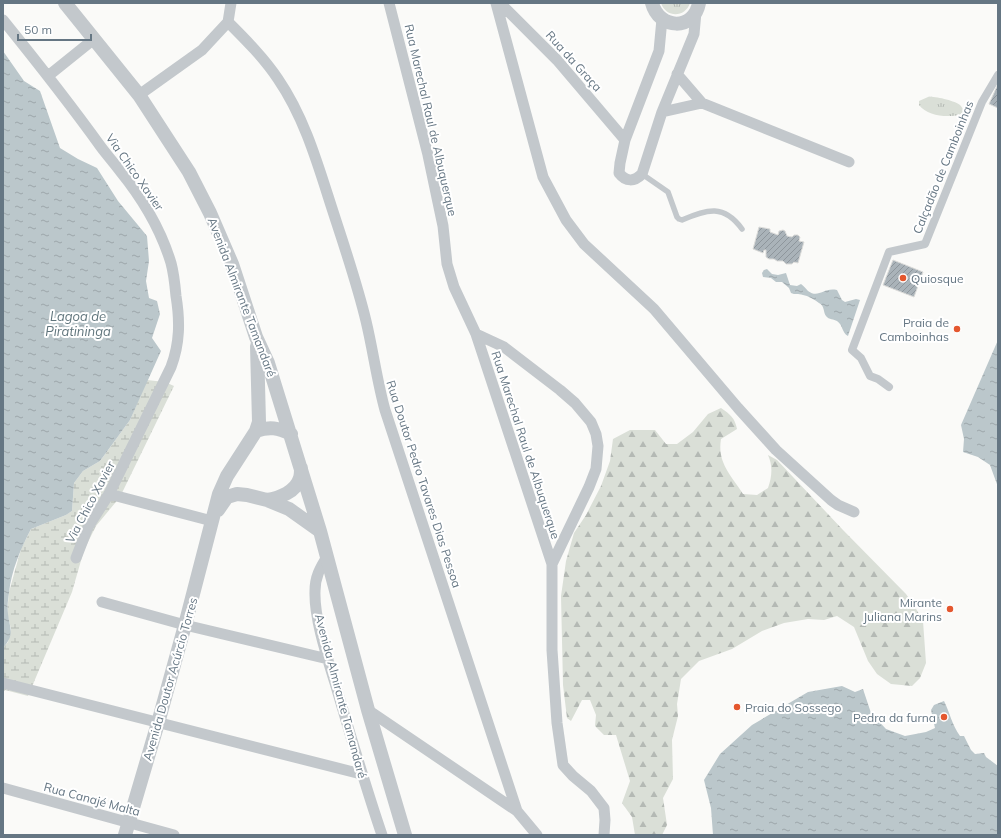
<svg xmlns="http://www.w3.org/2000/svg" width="1001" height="838" font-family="Mulish,sans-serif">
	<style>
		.grass { fill: url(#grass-tufts) }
		.forest { fill: url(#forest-firs) }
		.wetland { fill: url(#wetland-marsh) }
		.water { fill: url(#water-ripples) }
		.building { fill: url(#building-hatch); stroke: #dcdcda }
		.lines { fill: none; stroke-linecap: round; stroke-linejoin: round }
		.service { stroke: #c3c8cc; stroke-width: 5.5 }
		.pedestrian { stroke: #c3c8cc; stroke-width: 8 }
		.minor { stroke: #c3c8cc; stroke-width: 11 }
		.tertiary { stroke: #c3c8cc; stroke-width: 14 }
		.poi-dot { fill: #e4572e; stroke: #fff; stroke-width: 1.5 }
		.labels { text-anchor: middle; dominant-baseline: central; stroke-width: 4; stroke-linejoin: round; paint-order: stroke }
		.street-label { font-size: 12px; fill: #657683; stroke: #fff }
		.poi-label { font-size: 12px; fill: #657683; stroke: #fff; text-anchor: end }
		.water-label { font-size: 13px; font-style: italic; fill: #60757c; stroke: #fff }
	</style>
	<defs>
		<pattern id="grass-tufts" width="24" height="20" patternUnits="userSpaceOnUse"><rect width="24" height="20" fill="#dadfd7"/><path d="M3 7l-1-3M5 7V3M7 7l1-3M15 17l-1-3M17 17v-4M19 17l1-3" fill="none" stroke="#b4b9b4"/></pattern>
		<pattern id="forest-firs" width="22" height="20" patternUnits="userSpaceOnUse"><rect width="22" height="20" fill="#dadfd7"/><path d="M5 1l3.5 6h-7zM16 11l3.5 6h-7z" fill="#b4b9b4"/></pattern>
		<pattern id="wetland-marsh" width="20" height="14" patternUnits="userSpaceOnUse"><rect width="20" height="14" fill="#dadfd7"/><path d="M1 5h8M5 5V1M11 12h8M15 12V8" fill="none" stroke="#b4b9b4"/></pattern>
		<pattern id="water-ripples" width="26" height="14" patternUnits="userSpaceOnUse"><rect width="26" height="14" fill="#bbc7cb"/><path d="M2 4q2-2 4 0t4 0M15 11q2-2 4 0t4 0" fill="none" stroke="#9ca6aa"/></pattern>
		<pattern id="building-hatch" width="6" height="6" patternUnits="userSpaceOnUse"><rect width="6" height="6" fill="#aab3b9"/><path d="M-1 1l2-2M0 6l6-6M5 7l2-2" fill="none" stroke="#8e969c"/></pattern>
	</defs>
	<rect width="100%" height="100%" fill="#fafaf8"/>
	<path class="grass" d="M661,3H690C685,18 666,18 661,3Z
		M928,97C935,96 955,101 960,105C963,108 964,111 963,114C950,118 928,117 919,105V101Z"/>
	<path class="forest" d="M721,408C730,414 735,418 737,429L721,439C717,463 731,475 743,494L757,495L768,488C772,477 773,466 768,455L777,460L843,530L906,594L915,607L923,621L926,663L920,678L912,686L891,684L877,674L868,661L854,627L837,616L824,620L808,619L784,623L762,631L732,649L699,661L681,679L677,704L678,716L672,740L673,779L663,798L667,825L662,835H635L632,817L622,803L630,781L616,735H604L595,726L596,715L590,700H582L571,721L567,718L563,685L561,596L566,561L574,533L586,515L601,486L610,461L613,439L630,430H655L666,444H677L693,432L708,414Z"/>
	<path class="wetland" d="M147,380L165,382L174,386L120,497L96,526L84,550L72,592L28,696L5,690L3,692V648L8,642L11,629L7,613L9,592L21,549L31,529L66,515L72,511L74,483L83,471L100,461L130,420Z"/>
	<path class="water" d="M3,51L24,81L40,91L60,148L78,159L97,168L118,201L147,236L149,261L146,281L149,298L157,301L160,314L152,338L161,351L130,420L100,461L83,471L74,483L72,511L66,515L31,529C21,548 11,571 9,593C8,599 7,608 8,614C10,630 15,634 3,648Z
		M767,269L772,274L778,275L786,273L790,285L797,286L801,284C804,286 806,289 808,291C819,299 823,287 837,290L842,300L845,302L856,299L860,300L848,336C842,333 843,325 837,321C834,319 829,320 826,316C823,312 825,306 819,303C814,299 808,296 803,295C798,293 795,295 791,293L789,288L782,282H776L771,278L763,277L762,273L764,270Z
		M998,340V487L990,465L978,457L963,452L964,439L961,425Z
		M842,686L855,692L863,689L871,713L886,729L905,736L926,732L935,728L931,710L934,705L944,701C950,713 952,725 960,736H964L971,750L975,754L984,753L986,757L998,766V835H713L711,808L704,780L720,754L752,725L808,692Z"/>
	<path class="building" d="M998,84V108L989,104Z
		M759,227L770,229V232L778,235L779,231L783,230L785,231L787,236L792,237L794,235H798L800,237L799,241L804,242L798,263L794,262L792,264H786L783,261H777L774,259H769L766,257V250H764L763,253L753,249Z
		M893,260L923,272L914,297L883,285Z"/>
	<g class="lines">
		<path class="service" d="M642,174L668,192L677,217L679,219L682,220C707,209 724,204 742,229"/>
		<path class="pedestrian" d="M889,387L878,379L870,376L861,358L852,350L889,252L925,244L982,102L998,75"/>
		<path class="minor" d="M389,3L428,155L443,226L447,264L454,287L476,334L552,564V650L557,723L563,765L573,776L591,791L604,808L605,820L604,835
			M496,3L543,177L566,220L584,244L654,309L738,408L776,450L831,500L838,505L854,512
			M500,3L557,60L625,140
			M662,19L659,51L625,140L620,163L619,173C626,182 634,182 642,174L662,112L694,34L696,12
			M3,20C37,62 70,104 101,147C107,155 114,163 120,171C142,198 161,230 171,263C174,274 175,285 176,296C180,321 180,343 171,367L109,494L88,527L76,558
			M228,22C246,40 264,58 278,79C302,114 315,155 328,196C341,237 356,279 366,321C373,350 377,381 385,410L517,811
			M677,74L702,103L849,162
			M48,76L94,39
			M139,95L202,50L228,22L231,3
			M662,112L702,103
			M476,334L504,347L560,390L575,403L591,422L596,434L598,446L596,469L589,487L552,564
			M109,494L212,521
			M327,557C320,568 315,577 315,591C314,618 327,657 335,683C350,734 365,785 382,835
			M102,602L185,625L328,659
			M3,683L361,774
			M368,710L517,811L537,835
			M3,788L174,835"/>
		<path class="tertiary" d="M65,3L139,95L189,172L210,213L232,264L256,337L268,363L320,531L368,710L405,835
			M652,3C659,30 694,31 699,3
			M256,431C270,426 278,428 291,434
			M267,500C279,498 296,492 300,478C301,475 301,471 301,468
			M218,510L227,497L237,494L247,495L267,500L289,509L320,531
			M125,835L158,723L185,625L219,494L227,476L256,431L259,422L257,346"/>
	</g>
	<g class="poi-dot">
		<circle cx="903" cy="278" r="4"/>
		<circle cx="957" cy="329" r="4"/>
		<circle cx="950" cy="609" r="4"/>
		<circle cx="737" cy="707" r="4"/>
		<circle cx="944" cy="717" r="4"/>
	</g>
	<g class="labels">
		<g class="street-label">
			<text transform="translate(574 61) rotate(48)">Rua da Graça</text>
			<text transform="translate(431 120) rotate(77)">Rua Marechal Raul de Albuquerque</text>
			<text transform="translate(943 167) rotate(-68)">Calçadão de Camboinhas</text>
			<text transform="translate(135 172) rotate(55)">Via Chico Xavier</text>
			<text transform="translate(242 297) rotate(69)">Avenida Almirante Tamandaré</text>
			<text transform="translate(526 445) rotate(72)">Rua Marechal Raul de Albuquerque</text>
			<text transform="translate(424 484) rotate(72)">Rua Doutor Pedro Tavares Dias Pessoa</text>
			<text transform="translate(90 502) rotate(-62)">Via Chico Xavier</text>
			<text transform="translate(170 679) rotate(-74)">Avenida Doutor Acúrcio Torres</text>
			<text transform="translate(341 696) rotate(75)">Avenida Almirante Tamandaré</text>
			<text transform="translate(92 799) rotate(15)">Rua Canajé Malta</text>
		</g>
		<g class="poi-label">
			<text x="911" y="278" text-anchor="start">Quiosque</text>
			<text x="949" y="322">Praia de<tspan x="949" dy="14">Camboinhas</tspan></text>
			<text x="942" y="602">Mirante<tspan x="942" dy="14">Juliana Marins</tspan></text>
			<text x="745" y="707" text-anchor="start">Praia do Sossego</text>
			<text x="936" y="717">Pedra da furna</text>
		</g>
		<g class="water-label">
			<text x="78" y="316">Lagoa de<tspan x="78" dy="15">Piratininga</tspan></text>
		</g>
	</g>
	<rect width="1001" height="838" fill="none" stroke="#657683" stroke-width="8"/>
	<path d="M18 34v6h73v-6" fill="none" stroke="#657683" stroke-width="2"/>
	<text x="24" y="34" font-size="12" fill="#657683" stroke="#ffffff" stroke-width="3" paint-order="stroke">50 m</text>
</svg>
